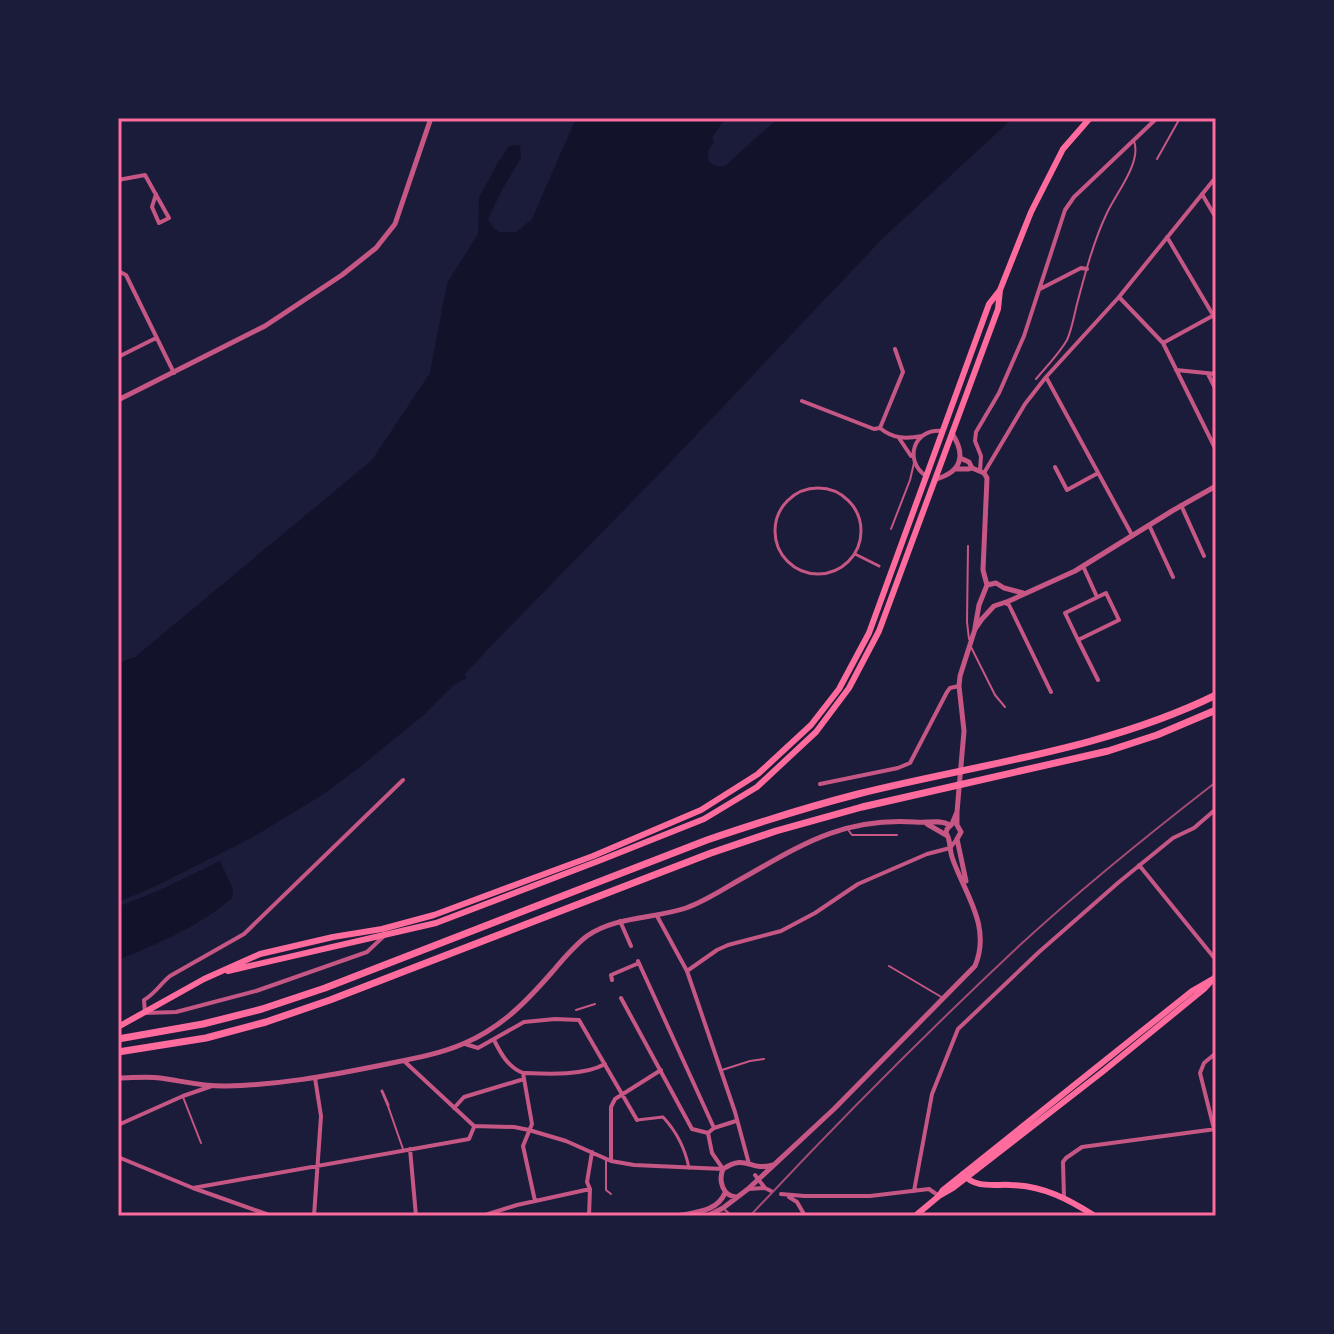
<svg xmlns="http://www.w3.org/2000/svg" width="1334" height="1334" font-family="'Open Sans',sans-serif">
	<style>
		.water { fill: #12122b }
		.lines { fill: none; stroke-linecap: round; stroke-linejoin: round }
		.service { stroke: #c65784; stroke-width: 2 }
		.pedestrian { stroke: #c65784; stroke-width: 3 }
		.minor { stroke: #c65784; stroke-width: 4 }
		.tertiary { stroke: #c65784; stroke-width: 5 }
		.secondary { stroke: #ff6b9d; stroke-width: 6 }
		.primary { stroke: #ff6b9d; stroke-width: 6 }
		.motorway { stroke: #ff6b9d; stroke-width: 7 }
		.rail { stroke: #a44b75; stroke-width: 2 }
		.neatline { fill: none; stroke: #ff6b9d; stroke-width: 3 }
	</style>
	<rect width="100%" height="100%" fill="#1b1b3a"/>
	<path class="water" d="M576,118H725L712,138L714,143C701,154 710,171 726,165L778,118H1013L883,238L663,470L490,647L465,674L467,678L455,684L425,714L356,770L322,795L253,837L158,885L118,902V663L135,657L372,460L430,373L447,283L478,234L479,198L497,164L509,146L520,145L521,158L503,188L488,219L493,228L500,232H516L532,219Z
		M220,861L233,889L232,898C200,926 157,944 118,960V907L160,890Z"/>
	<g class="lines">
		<path class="service" d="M1157,159L1180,118
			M1036,379C1046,367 1059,354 1067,340C1072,329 1074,316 1077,304C1085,274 1093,243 1106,215C1115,194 1142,163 1134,141
			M891,529L910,480L914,463
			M968,546L967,622L969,639
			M970,645L995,695L1005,707
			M849,831L852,835H897
			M889,966L943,998
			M576,1010L595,1004
			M722,1070L750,1061L764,1059
			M183,1097L201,1143
			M388,1106L403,1149
			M606,1160V1190L611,1194
			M724,1209L732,1216"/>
		<path class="pedestrian" d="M775 531a43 43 0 1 1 86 0a43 43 0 1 1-86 0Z
			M855,554L879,566
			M382,1091L388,1105
			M637,1120L663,1117C677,1132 685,1148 689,1168"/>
		<path class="minor" d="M118,180L145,175L169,218L159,223L152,207L156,194
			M1202,194L1216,218
			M1167,237L1213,315
			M118,271L126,275L174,373
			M1040,289L1081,268L1087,269
			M1119,297L1163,343L1216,450
			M1163,343L1216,314
			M118,357L156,338
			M1176,370L1216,374
			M1208,374L1216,390
			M1046,377L1132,535
			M802,401L874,429L880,428C893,439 906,439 922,436
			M880,428L903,372L895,349
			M899,438L911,456
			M1055,467L1067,490L1098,473
			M980,471L981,456L975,441L976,432L999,393L1024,336L1065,210L1074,197L1157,118
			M984,473L1025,404L1046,377L1119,297L1216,177
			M926,476C903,460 914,428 942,431
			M1181,505L1204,556
			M1149,525L1173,577
			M1083,566L1097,597
			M1106,593L1119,620L1078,640L1065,613Z
			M1005,603L1009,605L1051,692
			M1078,640L1098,680
			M820,784L898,768L910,763L947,692L950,688L959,686
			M1139,865L1216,960
			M657,916L687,971L735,1112L749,1164
			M620,921L631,946
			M384,936L367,952L256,991L176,1012L145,1013L144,1000C155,994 161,983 170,976L244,934L403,780
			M638,961L714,1128
			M687,971L717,950L728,945L781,931L815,913L858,884L927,854L950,848L957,839
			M612,980L611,975L639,963
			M621,998L692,1129L708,1133
			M494,1040C501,1054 508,1067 523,1073C547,1074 584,1076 605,1064
			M465,1044L478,1048L524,1022L555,1019L579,1020L637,1120
			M404,1061L474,1126L514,1127L529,1130L566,1141L611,1161L634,1165L723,1169
			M523,1073L532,1124L523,1146L535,1201
			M454,1108L464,1097L524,1079
			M118,1125L183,1096L212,1086
			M1214,1129L1200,1073L1204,1063L1216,1053
			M708,1133L712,1153L723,1169
			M708,1133L714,1128L736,1121
			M410,1149L416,1216
			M118,1157L193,1188L272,1216
			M611,1161V1107L615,1099L661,1070
			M755,1175L765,1188
			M193,1188L469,1139L474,1127
			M748,1189L765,1188L771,1191
			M914,1191L932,1094L958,1029L1039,952L1119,882L1173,838L1194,828L1216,809
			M781,1194L804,1196H870L929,1189L939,1196
			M789,1197L797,1202L805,1216
			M1064,1198L1063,1162L1066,1158L1082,1147L1216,1129
			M314,1216L321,1116L315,1078
			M482,1216L517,1205L590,1189
			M589,1216L590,1189L587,1182L592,1152"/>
		<path class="tertiary" d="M118,400L265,326L342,275L376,248L395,224L431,118
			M960,458L969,462L972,468L984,473L987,478L983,570L987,585
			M955,469H968L972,468
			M936,479C961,472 966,456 953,435
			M987,585L996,583L1004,588L1023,593
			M975,628L979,605L987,585
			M927,824L946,835
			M957,839L961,832L957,825V812L964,731L959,686L960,676L975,629L982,619L994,606L1009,601L1075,571L1172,511L1216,486
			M957,839L966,881
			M118,1078C132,1078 147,1076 160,1078C182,1081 205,1087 227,1086C278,1085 327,1076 377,1066C406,1060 438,1055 465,1043C502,1027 527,1001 553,971C564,958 574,946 587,936C616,916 653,919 686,908C703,902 719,892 734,883C797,848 839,817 915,822C926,823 940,819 950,825
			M736,1197C723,1196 718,1181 723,1169C747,1153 749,1172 773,1165
			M677,1216C695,1212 717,1212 725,1193
			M707,1216L723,1208L748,1189L834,1109L975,966C992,926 964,893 952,857C949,848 951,840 946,833L947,829L952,824L957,812"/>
		<path class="secondary" d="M963,1174C975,1189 994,1184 1011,1185C1044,1186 1068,1199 1095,1216"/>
		<path class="primary" d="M228,971L436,923L601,860L704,819L757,787L816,732L849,688L879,631L998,309L1000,290
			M118,1027L204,979L260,954L333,937L382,929L434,915L593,856L701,810L758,774L811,725L839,689L869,633L989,304L1000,290L1031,212L1063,149L1090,118
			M939,1196L953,1188L1101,1073L1204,989L1216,976
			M915,1216L939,1196L943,1190L1192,991L1211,980"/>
		<path class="motorway" d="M118,1039L203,1024L262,1009L325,988L707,840C757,823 807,807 858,794C978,764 1104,750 1216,695
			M118,1052L206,1038L266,1022L330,1000L711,853L776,831L862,807L1108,751L1157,735L1216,710"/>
		<path class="rail" d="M750,1216C837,1123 927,1032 1020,945C1083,887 1149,834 1216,782"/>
	</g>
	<rect width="1334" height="1334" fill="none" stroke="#1b1b3a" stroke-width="240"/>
	<rect x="120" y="120" width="1094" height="1094" class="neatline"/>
</svg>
